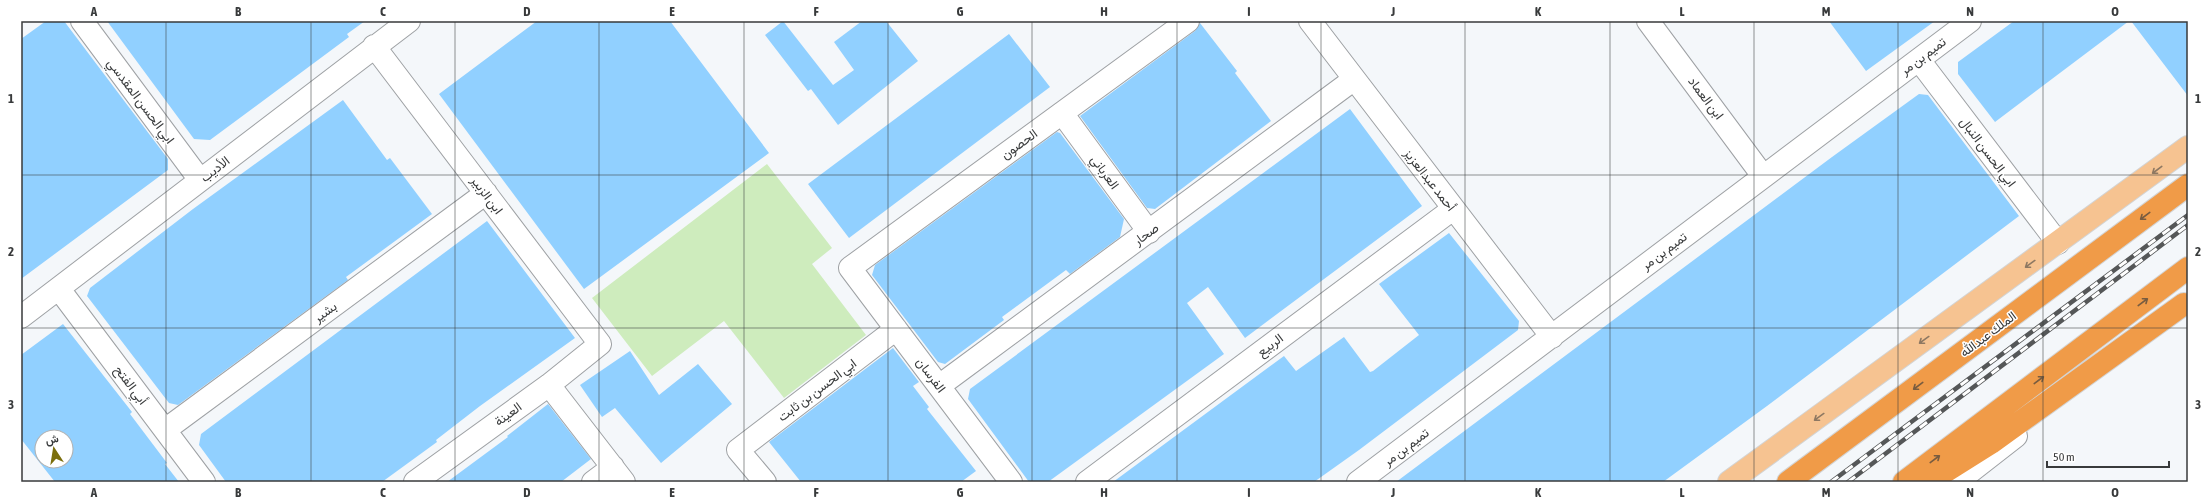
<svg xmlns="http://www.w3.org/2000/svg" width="2209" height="503" font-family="'Asap Condensed',Vazirmatn,sans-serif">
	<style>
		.green { fill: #ceecbd }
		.building { fill: #91d0ff; fill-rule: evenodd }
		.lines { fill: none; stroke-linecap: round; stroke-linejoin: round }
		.minor-casing { stroke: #9ea1a4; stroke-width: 24 }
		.major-casing { stroke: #d3d4d4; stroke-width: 24 }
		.highway-casing { stroke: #d3d4d4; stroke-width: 24 }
		.minor { stroke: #fff; stroke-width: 22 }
		.major { stroke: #f6c391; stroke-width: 22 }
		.highway { stroke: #f09b48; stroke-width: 22 }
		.rail-casing { stroke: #555758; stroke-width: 4.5 }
		.rail { stroke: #fff; stroke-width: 3; stroke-dasharray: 9; stroke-linecap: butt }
		.oneway { stroke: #8e7862 }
		.oneway2 { stroke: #785c40 }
		.grid { fill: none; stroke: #383a3b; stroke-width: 1; stroke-opacity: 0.55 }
		.labels { text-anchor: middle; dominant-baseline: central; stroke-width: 3; stroke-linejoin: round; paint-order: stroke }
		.street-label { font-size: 13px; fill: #383a3b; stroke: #fff }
		.neatline { fill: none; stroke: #383a3b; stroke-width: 1.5 }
		.grid-label { font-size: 13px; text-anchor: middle; font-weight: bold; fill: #383a3b }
	</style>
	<rect width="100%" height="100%" fill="#f4f7fa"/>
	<path class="green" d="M767,164L832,248L812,264L866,335L784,398L724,321L652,376L592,298Z"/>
	<path class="building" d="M46,21H64L168,159V170L21,279V39Z
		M107,21H365L347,34L349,37L210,140L194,139Z
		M537,21H670L769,153L584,289L439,94Z
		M783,21L833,85L854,70L834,42L862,21H886L918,61L838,125L811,89L808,91L765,35Z
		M1829,21H1935L1866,71Z
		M2014,21H2129L1995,122L1958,74V62Z
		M2131,21H2188V96Z
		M1200,23L1237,71L1235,73L1271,121L1155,209L1147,208L1080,116L1195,31Z
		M1009,34L1050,87L849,238L808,184Z
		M1919,94L1928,95L2019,216L1767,406L1663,482H1396L1832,157Z
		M343,100L387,160L390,158L432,214L346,277L348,280L178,405L169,403L87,296L90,288L193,209Z
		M1350,109L1422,206L1245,338L1208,287L1187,303L1224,354L1048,482H1029L968,399L970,389Z
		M1057,132L1060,133L1124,219L1120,237L1070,274L1066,270L1002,317L1004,320L945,364L938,362L872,275L875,265Z
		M487,221L575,338L480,406L436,440L437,442L382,482H226L199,445L201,434Z
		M1449,233L1519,321L1518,330L1359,450L1314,482H1113L1284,356L1296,371L1344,337L1370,372L1373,371L1419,335L1379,284Z
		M63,324L132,412L130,414L167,463L165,464L179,482H55L21,439V355ZM42,437H66V461H42Z
		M893,348L919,382L913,386L929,407L927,409L976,471L961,482H801L769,442Z
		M630,351L659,395L698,364L732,404L661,463L615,408L602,417L580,385Z
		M548,404L591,459L561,482H447L508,437L507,436Z"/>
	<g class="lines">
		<defs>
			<path id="minor" d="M82,21L200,180
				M1310,21L1552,337
				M1648,21L1763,176
				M374,46L600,344L549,385L415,482
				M1919,60L2058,243
				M1062,113L1149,232
				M59,289L204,482
				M21,317L409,21
				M549,385L624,482
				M939,386L1353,80
				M165,430L486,193
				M593,482L613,467
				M765,482L738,450L896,329
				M1011,482L850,268L1188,21
				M1087,482L1453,209
				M1358,482L1970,21
				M1957,482L2016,436"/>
			<path id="major" d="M1729,482L2188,147"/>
			<path id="highway" d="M1788,482L2188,185
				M1904,482L2188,268
				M1929,482L1991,443L2184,304"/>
		</defs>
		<use href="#minor" class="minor-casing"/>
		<use href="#major" class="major-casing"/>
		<use href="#highway" class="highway-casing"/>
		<use href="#minor" class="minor"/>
		<use href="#major" class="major"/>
		<use href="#highway" class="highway"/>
		<defs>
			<path id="rail" d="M1831,482L2188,215
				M1848,482L2188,225"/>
		</defs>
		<use href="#rail" class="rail-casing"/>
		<use href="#rail" class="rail"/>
	</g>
	<defs><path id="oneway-shaft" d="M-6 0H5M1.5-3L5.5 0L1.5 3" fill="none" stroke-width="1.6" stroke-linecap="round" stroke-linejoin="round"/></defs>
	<g class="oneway">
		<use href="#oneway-shaft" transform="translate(2157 170) rotate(143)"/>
		<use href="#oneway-shaft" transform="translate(2030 264) rotate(144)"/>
		<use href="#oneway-shaft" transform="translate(1924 340) rotate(144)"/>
		<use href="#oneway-shaft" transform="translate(1819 417) rotate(144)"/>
	</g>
	<g class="oneway2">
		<use href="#oneway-shaft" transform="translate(2145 216) rotate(143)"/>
		<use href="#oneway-shaft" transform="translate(2143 302) rotate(-37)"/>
		<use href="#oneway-shaft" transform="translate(2039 380) rotate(-37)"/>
		<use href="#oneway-shaft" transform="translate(1918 386) rotate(143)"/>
		<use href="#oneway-shaft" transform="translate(1935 459) rotate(-37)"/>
	</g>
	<path class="grid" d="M166,21V482M311,21V482M455,21V482M599,21V482M744,21V482M888,21V482M1032,21V482M1177,21V482M1321,21V482M1465,21V482M1610,21V482M1754,21V482M1898,21V482M2043,21V482M21,175H2188M21,328H2188"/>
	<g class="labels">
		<g class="street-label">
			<text transform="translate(1923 56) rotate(-37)">تميم بن مر</text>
			<text transform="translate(1706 98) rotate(53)">ابن العماد</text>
			<text transform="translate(141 101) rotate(53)">ابي الحسن المقدسي</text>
			<text transform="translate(1019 144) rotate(-36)">الحصون</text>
			<text transform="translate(1988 152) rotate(53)">ابي الحسن النبال</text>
			<text transform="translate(215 169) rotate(-38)">الأديب</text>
			<text transform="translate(1105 172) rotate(54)">العرباني</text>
			<text transform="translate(1430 180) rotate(52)">أحمد عبدالعزيز</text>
			<text transform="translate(487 195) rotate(53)">ابن الزبير</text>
			<text transform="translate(1146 234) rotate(-36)">صحار</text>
			<text transform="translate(1664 251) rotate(-37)">تميم بن مر</text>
			<text transform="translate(325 312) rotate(-36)">بشير</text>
			<text transform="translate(1988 334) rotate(-37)">الملك عبدالله</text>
			<text transform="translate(1270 345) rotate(-37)">الربيع</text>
			<text transform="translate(931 375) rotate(53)">الفرسان</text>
			<text transform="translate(131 385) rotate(53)">أبي الفتح</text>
			<text transform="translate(817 390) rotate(-37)">ابي الحسن بن ثابت</text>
			<text transform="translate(508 414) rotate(-36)">العينة</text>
			<text transform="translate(1406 447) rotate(-37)">تميم بن مر</text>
		</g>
	</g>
	<rect width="2209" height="503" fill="none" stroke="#ffffff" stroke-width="44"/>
	<g transform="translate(54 449) rotate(348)"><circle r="19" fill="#ffffff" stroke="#afb0b1"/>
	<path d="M0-3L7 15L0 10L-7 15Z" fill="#7b6e0c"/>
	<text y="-6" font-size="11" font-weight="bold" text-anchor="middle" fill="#383a3b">ش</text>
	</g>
	<path d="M2047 461v6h122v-6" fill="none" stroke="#383a3b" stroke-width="2"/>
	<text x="2053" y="461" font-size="12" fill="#383a3b" stroke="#ffffff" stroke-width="3" paint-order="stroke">50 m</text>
	<rect x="22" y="22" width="2165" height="459" class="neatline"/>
	<g class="grid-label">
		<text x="94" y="16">A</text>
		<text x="238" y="16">B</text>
		<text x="383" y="16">C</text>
		<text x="527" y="16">D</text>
		<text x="672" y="16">E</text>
		<text x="816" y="16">F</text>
		<text x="960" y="16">G</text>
		<text x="1104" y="16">H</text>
		<text x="1249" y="16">I</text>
		<text x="1393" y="16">J</text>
		<text x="1538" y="16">K</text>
		<text x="1682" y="16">L</text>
		<text x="1826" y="16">M</text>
		<text x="1970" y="16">N</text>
		<text x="2115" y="16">O</text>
		<text x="11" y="103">1</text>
		<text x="2198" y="103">1</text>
		<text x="11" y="256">2</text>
		<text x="2198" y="256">2</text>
		<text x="11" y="409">3</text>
		<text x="2198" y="409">3</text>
		<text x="94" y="497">A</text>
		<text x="238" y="497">B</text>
		<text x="383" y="497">C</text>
		<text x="527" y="497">D</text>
		<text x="672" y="497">E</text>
		<text x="816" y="497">F</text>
		<text x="960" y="497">G</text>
		<text x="1104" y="497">H</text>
		<text x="1249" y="497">I</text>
		<text x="1393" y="497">J</text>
		<text x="1538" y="497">K</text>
		<text x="1682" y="497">L</text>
		<text x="1826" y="497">M</text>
		<text x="1970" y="497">N</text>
		<text x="2115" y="497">O</text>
	</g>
</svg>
